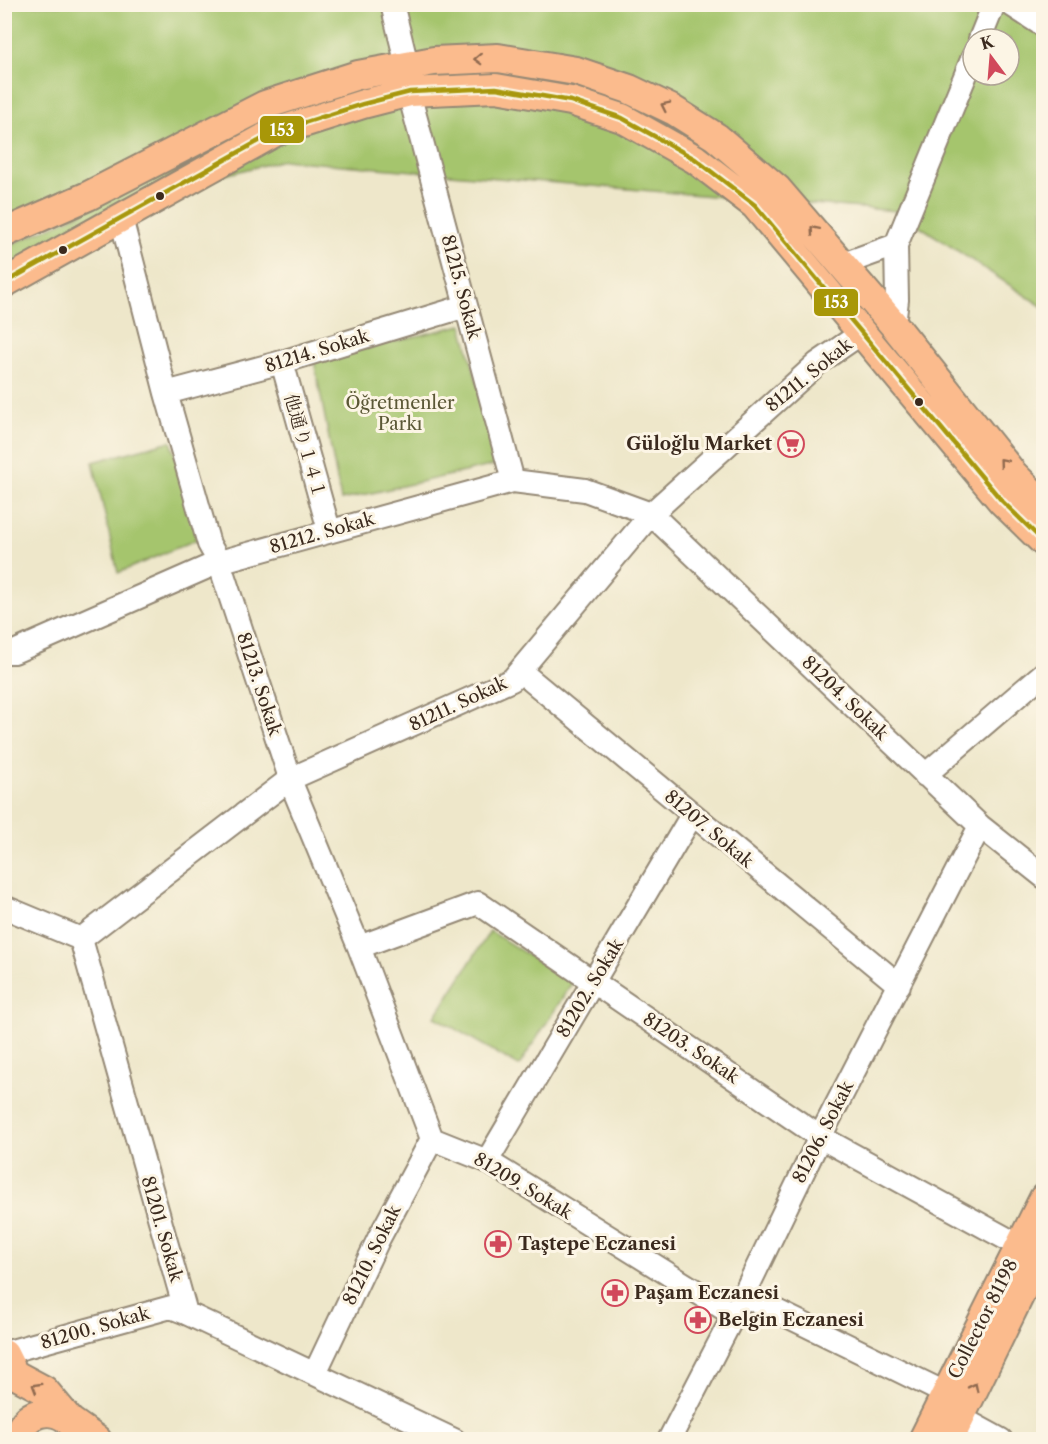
<svg xmlns="http://www.w3.org/2000/svg" width="1048" height="1444" font-family="'Libre Caslon Text','Noto Serif SC','Noto Serif JP',serif">
	<style>
		.green { fill: #a5c56d; stroke: #707846; stroke-width: 1.5; fill-rule: evenodd }
		.lines { fill: none; stroke-linecap: round; stroke-linejoin: round }
		.minor-casing { stroke: #948874; stroke-width: 26 }
		.major-casing { stroke: #948874; stroke-width: 32 }
		.minor { stroke: #fff; stroke-width: 22 }
		.major { stroke: #fbbb8d; stroke-width: 28 }
		.bus-1-casing { stroke: #fcf5e5; stroke-width: 9 }
		.bus-1 { stroke: #a89708; stroke-width: 4.5 }
		.oneway { stroke: #916b50 }
		.bus-dot { fill: #3b2a1e; stroke: #fcf5e5; stroke-width: 2 }
		.labels { text-anchor: middle; dominant-baseline: central; stroke-width: 6; stroke-linejoin: round; paint-order: stroke }
		.street-label { font-size: 18px; fill: #3b2a1e; stroke: #fcf5e5 }
		.park-label { font-size: 18px; fill: #5b5836; stroke: #fcf5e5 }
		.poi-label { font-size: 18px; font-weight: bold; fill: #3b2a1e; stroke: #fcf5e5; text-anchor: start }
		.line-badge { stroke: #fcf5e5; stroke-width: 2 }
		.badge-label { font-size: 16px; text-anchor: middle; font-weight: bold; fill: #fff }
	</style>
	<rect width="100%" height="100%" fill="#fcf5e5"/>
	<filter id="ink" filterUnits="userSpaceOnUse"><feTurbulence type="fractalNoise" baseFrequency=".0167" numOctaves="2"/><feDisplacementMap in="SourceGraphic" scale="12" xChannelSelector="R" yChannelSelector="G"/><feConvolveMatrix kernelMatrix="1 2 1 2 8 2 1 2 1" color-interpolation-filters="sRGB"/></filter>
	<filter id="wash" filterUnits="userSpaceOnUse"><feTurbulence type="fractalNoise" baseFrequency=".008" numOctaves="4" result="noise"/><feDisplacementMap in="SourceGraphic" scale="24" xChannelSelector="R" yChannelSelector="G"/><feGaussianBlur stdDeviation="1.35" result="paint"/><feColorMatrix in="noise" values="0 0 0 0 0 0 0 0 0 0 0 0 0 0 0 0 0 1.4 0 .05"/><feComposite in="paint" operator="in"/></filter>
	<g filter="url(#wash)">
		<rect width="100%" height="100%" fill="#eee7ca"/>
		<path class="green" d="M5,5H1043V307L897,211L777,201L1043,518V531L760,200L283,160L124,201L5,269V247L85,212L5,232ZM973,39H1009V75H973Z
			M462,325L499,464L341,500L314,361Z
			M171,441L200,538L118,573L93,462Z
			M490,931L572,983L519,1066L435,1017Z"/>
	</g>
	<g filter="url(#ink)">
		<g class="lines">
			<defs>
				<path id="minor" d="M392,4L407,65
					M1010,4L1044,26
					M980,39L994,4
					M410,92L413,108L513,481
					M121,218L166,393L209,544L219,562L294,790L359,947L432,1139
					M843,264L896,245
					M894,325L897,300L896,245L973,57
					M282,362L329,530
					M166,393L282,362L466,306
					M4,652H14L219,562L513,481L585,490L651,514L980,826L1044,877
					M520,671L899,985
					M925,775L1044,673
					M4,907L81,939L186,1313L454,1440
					M81,939L290,779L512,680L651,514L818,363L863,332
					M359,947L478,903L820,1137L1020,1246
					M432,1139L487,1161L734,1315
					M487,1161L692,815
					M744,1295L945,1393
					M4,1353L171,1307L186,1313
					M315,1373L379,1238L432,1139
					M959,1417L1001,1440
					M669,1440L739,1305L820,1137L980,826"/>
				<path id="major" d="M4,233L88,196L265,105L358,75L434,61L498,58L576,71L629,89L673,110L716,137L777,189L894,325L1013,474L1044,505
					M4,283L275,132L363,104L410,92L496,88L571,101L622,118L695,159L755,205L1002,501L1044,542
					M4,1354L14,1374L44,1390L70,1421L97,1440
					M18,1440C20,1411 55,1403 72,1424
					M923,1440L1044,1198
					M949,1440L1044,1245"/>
			</defs>
			<use href="#minor" class="minor-casing"/>
			<use href="#major" class="major-casing"/>
			<use href="#minor" class="minor"/>
			<use href="#major" class="major"/>
			<defs>
				<path id="bus-1" d="M4,283L275,132L363,104L410,92L496,88L571,101L622,118L695,159L755,205L1002,501L1044,542"/>
			</defs>
			<use href="#bus-1" class="bus-1-casing"/>
			<use href="#bus-1" class="bus-1"/>
		</g>
		<defs><path id="oneway-chevron" d="M-2-3.5L2.5 0L-2 3.5" fill="none" stroke-width="1.6" stroke-linecap="round" stroke-linejoin="round" transform="scale(1.5)"/></defs>
		<g class="oneway">
			<use href="#oneway-chevron" transform="translate(478 59) rotate(178)"/>
			<use href="#oneway-chevron" transform="translate(665 106) rotate(-154)"/>
			<use href="#oneway-chevron" transform="translate(814 230) rotate(-131)"/>
			<use href="#oneway-chevron" transform="translate(1003 462) rotate(-130)"/>
			<use href="#oneway-chevron" transform="translate(36 1387) rotate(-149)"/>
			<use href="#oneway-chevron" transform="translate(974 1387) rotate(-64)"/>
		</g>
	</g>
	<defs>
		<symbol id="supermarket-ring" viewBox="-11 -11 22 22"><circle r="9.5" fill="#fcf5e5" stroke="#d1495b" stroke-width="1.5"/><path d="M-6-5.5h2.5l.6 2H6L4.5 2H-2.5L-4.4-4H-6ZM-1.5 3.2a1.3 1.3 0 1 0 .1 0ZM3 3.2a1.3 1.3 0 1 0 .1 0Z" fill="#d1495b"/></symbol>
		<symbol id="pharmacy-ring" viewBox="-11 -11 22 22"><circle r="9.5" fill="#fcf5e5" stroke="#d1495b" stroke-width="1.5"/><path d="M-2-6h4v4h4v4h-4v4h-4v-4h-4v-4h4Z" fill="#d1495b"/></symbol>
	</defs>
	<g fill-rule="evenodd">
		<use href="#supermarket-ring" x="776" y="429" width="30" height="30"/>
		<use href="#pharmacy-ring" x="483" y="1229" width="30" height="30"/>
		<use href="#pharmacy-ring" x="600" y="1278" width="30" height="30"/>
		<use href="#pharmacy-ring" x="683" y="1305" width="30" height="30"/>
	</g>
	<g class="bus-dot">
		<circle cx="160" cy="196" r="5"/>
		<circle cx="63" cy="250" r="5"/>
		<circle cx="919" cy="402" r="5"/>
	</g>
	<g class="labels">
		<g class="street-label">
			<text transform="translate(461 287) rotate(75)">81215. Sokak</text>
			<text transform="translate(317 351) rotate(-17)">81214. Sokak</text>
			<text transform="translate(809 375) rotate(-39)">81211. Sokak</text>
			<text transform="translate(305 446) rotate(74)">他通り１４１</text>
			<text transform="translate(322 533) rotate(-16)">81212. Sokak</text>
			<text transform="translate(259 684) rotate(72)">81213. Sokak</text>
			<text transform="translate(845 698) rotate(44)">81204. Sokak</text>
			<text transform="translate(458 704) rotate(-25)">81211. Sokak</text>
			<text transform="translate(709 829) rotate(40)">81207. Sokak</text>
			<text transform="translate(590 988) rotate(-59)">81202. Sokak</text>
			<text transform="translate(691 1048) rotate(34)">81203. Sokak</text>
			<text transform="translate(823 1132) rotate(-63)">81206. Sokak</text>
			<text transform="translate(523 1186) rotate(31)">81209. Sokak</text>
			<text transform="translate(162 1229) rotate(74)">81201. Sokak</text>
			<text transform="translate(372 1255) rotate(-64)">81210. Sokak</text>
			<text transform="translate(983 1319) rotate(-63)">Collector 81198</text>
			<text transform="translate(95 1328) rotate(-16)">81200. Sokak</text>
		</g>
		<g class="park-label">
			<text x="400" y="403">Öğretmenler<tspan x="400" dy="21">Parkı</tspan></text>
		</g>
		<g class="poi-label">
			<text x="772" y="444" text-anchor="end">Güloğlu Market</text>
			<text x="518" y="1244">Taştepe Eczanesi</text>
			<text x="634" y="1293">Paşam Eczanesi</text>
			<text x="718" y="1320">Belgin Eczanesi</text>
		</g>
	</g>
	<g class="line-badge">
		<rect x="259" y="115" width="46" height="29" rx="6" fill="#a89708"/>
		<rect x="813" y="288" width="46" height="29" rx="6" fill="#a89708"/>
	</g>
	<g class="badge-label">
		<text x="282" y="136">153</text>
		<text x="836" y="308">153</text>
	</g>
	<rect width="1048" height="1444" fill="none" stroke="#fcf5e5" stroke-width="24"/>
	<g transform="translate(991 57) rotate(344)"><circle r="28" fill="#fcf5e5" stroke="#afa495" stroke-width="1.5"/>
	<path d="M0-4.5L10 22L0 15L-10 22Z" fill="#d1495b"/>
	<text y="-9" font-size="16" font-weight="bold" text-anchor="middle" fill="#3b2a1e">K</text>
	</g>
</svg>
